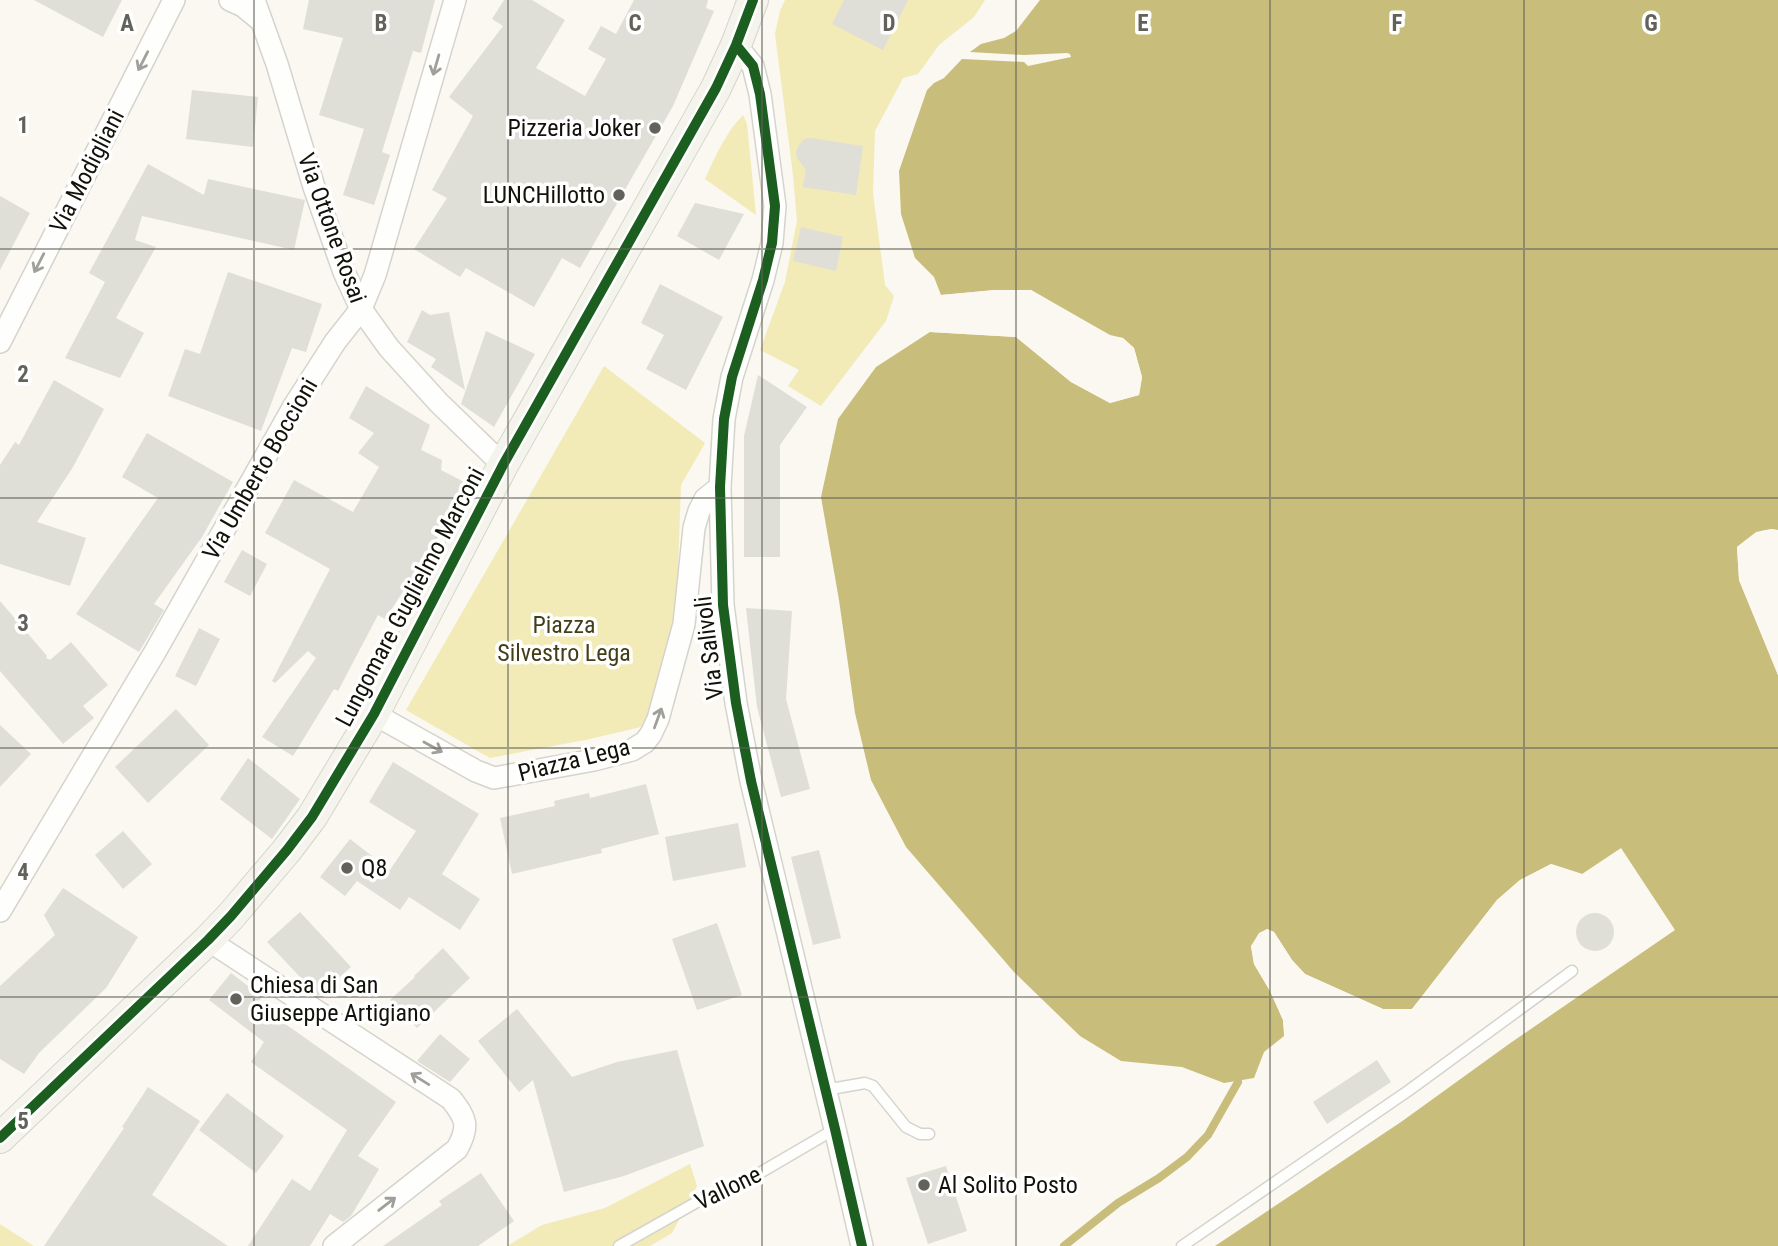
<svg xmlns="http://www.w3.org/2000/svg" width="1778" height="1246" font-family="'Roboto Condensed',sans-serif">
	<style>
		.green { fill: #f2eab7 }
		.water { fill: #c8bd7a }
		.pier { fill: #faf8f0 }
		.lines { fill: none; stroke-linecap: round; stroke-linejoin: round }
		.stream { stroke: #c8bd7a; stroke-width: 8 }
		.building { fill: #dfded7 }
		.lane-casing { stroke: #d5d4cc; stroke-width: 13 }
		.street-casing { stroke: #d5d4cc; stroke-width: 24 }
		.secondary-casing { stroke: #d5d4cc; stroke-width: 32 }
		.lane { stroke: #fefefd; stroke-width: 10 }
		.street { stroke: #fefefd; stroke-width: 21 }
		.secondary { stroke: #f5f4ec; stroke-width: 30 }
		.cycleway-casing { stroke: #fff; stroke-width: 15 }
		.cycleway { stroke: #1b5e20; stroke-width: 10 }
		.oneway { stroke: #a09f9c }
		.grid { fill: none; stroke: #63625a; stroke-width: 2; stroke-opacity: 0.55 }
		.poi-dot { fill: #63625a; stroke: #fff; stroke-width: 2.5 }
		.labels { text-anchor: middle; dominant-baseline: central; stroke-width: 7; stroke-linejoin: round; paint-order: stroke }
		.poi-label { font-size: 24px; fill: #12110a; stroke: #fff; text-anchor: start }
		.street-label { font-size: 24px; fill: #12110a; stroke: #fff }
		.park-label { font-size: 24px; fill: #443e17; stroke: #fff }
		.grid-label { font-size: 23px; text-anchor: middle; font-weight: bold; fill: #63625a; stroke: #fff; stroke-width: 7; stroke-linejoin: round; paint-order: stroke }
	</style>
	<rect width="100%" height="100%" fill="#faf8f0"/>
	<path class="green" d="M785,0H985L974,17L939,45L918,74L903,78L875,131L873,193L885,285L894,296L886,321L821,406L788,386L799,370L760,350L785,282L797,221L793,175L775,34L780,11Z
		M743,115L747,124L756,215L705,179C715,157 726,132 743,115Z
		M604,366L705,443L681,485L676,623L645,726L590,739L490,758L406,710Z
		M690,1164L697,1186L672,1233L650,1246H507L542,1225L605,1208Z
		M0,1224L34,1246H0Z"/>
	<path class="water" d="M1040,0H1778V530C1760,527 1750,537 1737,547L1739,580L1778,675V1246H1215L1401,1122L1509,1044L1675,930L1621,848L1582,874L1551,864L1520,880L1497,900L1412,1009H1383L1305,974L1292,960L1274,932L1267,929L1251,946L1254,964L1270,991L1283,1020L1284,1036L1264,1052L1254,1078L1224,1083L1182,1067L1121,1061L1080,1036L1014,972L906,847L871,780L855,713L839,600L821,497L838,419L876,367L930,332L1016,337L1071,382L1110,403L1139,395L1142,377L1134,348L1123,338L1110,336L1031,290H995L941,295L934,277L915,258L901,214L899,171L927,90L934,83L944,78L962,59L1024,62L1028,66L1071,57L1070,54L1067,53L1024,55L970,52L981,44L1004,38L1016,31Z"/>
	<path class="pier" d="M995,290H1031L1110,335L1123,338L1134,348L1142,377L1139,395L1110,403L1071,382L1016,337L930,332L931,329L1017,333L1073,379L1111,399L1136,392L1138,377L1131,350L1122,342L1108,339L1030,293H995L939,298L941,295Z
		M1771,529L1778,530V534L1771,532L1758,535L1741,548L1742,579L1778,666V675L1739,580L1737,547L1756,532Z
		M1551,864L1582,874L1580,877L1551,868L1522,883L1500,903L1412,1013H1382L1303,977L1289,962L1272,934L1268,933L1261,935L1255,947L1257,963L1273,990L1286,1019L1288,1036L1285,1040L1283,1020L1270,991L1254,964L1251,946L1259,933L1267,929L1274,932L1292,960L1305,974L1383,1009H1412L1497,900L1520,880Z"/>
	<g class="lines">
		<path class="stream" d="M1064,1246L1118,1203L1159,1178L1187,1157L1208,1135L1238,1082"/>
	</g>
	<path class="building" d="M34,0H122L103,37Z
		M309,0H435L421,53L413,51L382,152L390,155L374,205L343,195L364,129L319,115L343,38L303,29Z
		M504,0H532L565,20L536,68L585,96L606,59L588,49L601,26L616,34L634,0H708L706,8L714,11L673,106L580,268L562,258L534,307L466,268L460,277L414,249L447,198L432,190L473,116L449,97L503,26L492,19Z
		M844,0H908L883,50L832,24Z
		M192,90L258,97L253,147L186,139Z
		M811,138L863,146L856,195L803,187L806,170L797,158L796,152L799,145L804,139Z
		M148,164L204,195L208,179L305,200L294,250L142,216L135,240L156,247L116,318L144,333L120,378L65,358L105,282L89,273Z
		M0,196L30,213L0,270Z
		M695,203L744,214L719,260L677,236Z
		M801,227L843,237L836,271L793,261Z
		M228,272L322,304L306,352L292,348L261,431L168,396L185,349L200,354Z
		M660,284L723,317L686,390L646,369L664,335L641,323Z
		M422,310L430,315L449,312L465,390L431,367L436,359L407,342Z
		M486,331L535,354L494,427L461,404Z
		M758,375L807,407L780,445V557H744V436Z
		M54,380L104,409L73,467L37,522L86,538L70,586L0,564V465L15,442L19,445Z
		M366,386L430,425L421,450L442,460L441,470L466,483L435,543L385,619L378,615L338,691L334,689L293,756L262,737L316,658L308,651L275,683L272,681L330,569L265,533L294,480L353,512L379,467L358,453L374,433L349,418Z
		M147,433L233,482L202,537L154,604L164,610L139,652L76,614L158,498L122,477Z
		M242,550L267,564L250,596L224,582Z
		M0,601L47,656L46,658L50,660L71,642L108,685L83,706L94,718L63,744L0,671Z
		M746,608L792,611L786,699L810,789L781,797L757,707Z
		M199,628L220,639L196,686L175,676Z
		M176,709L209,745L148,803L115,767Z
		M0,725L31,754L0,787Z
		M248,758L300,799L272,839L220,799Z
		M393,762L479,814L442,874L480,899L460,930L409,897L400,910L357,881L345,896L320,877L350,839L390,870L416,831L369,802Z
		M646,784L659,834L601,849L602,853L512,874L500,818L555,806L554,801L589,793L590,798Z
		M738,823L746,867L673,881L665,837Z
		M123,831L152,864L123,889L95,855Z
		M819,850L841,938L813,945L791,857Z
		M63,888L138,937L106,988L39,1053L24,1074L0,1059V986L55,935L44,915Z
		M300,912L351,967L318,996L267,942Z
		M1576 932a19 19 0 1 1 38 0a19 19 0 1 1-38 0Z
		M717,923L742,995L697,1010L672,939Z
		M443,948L470,978L417,1028L390,1000L415,977L414,976Z
		M231,973L262,997L257,1004L396,1102L358,1156L379,1169L351,1216L343,1222L330,1214L310,1246H248L292,1179L310,1191L347,1130L251,1062L264,1042L209,1000Z
		M517,1009L572,1077L617,1062L677,1050L704,1146L624,1176L564,1192L533,1080L519,1092L478,1041Z
		M440,1034L470,1059L450,1082L417,1061Z
		M1377,1060L1391,1082L1327,1124L1313,1102Z
		M148,1087L200,1121L152,1195L228,1246H44L124,1128L122,1127Z
		M227,1093L284,1136L256,1173L199,1130Z
		M946,1166L967,1231L928,1244L906,1178Z
		M481,1173L514,1221L478,1246H383L442,1205L439,1201Z"/>
	<g class="lines">
		<defs>
			<path id="lane" d="M825,1090L865,1083L873,1086L906,1127L920,1134H929
				M619,1246L697,1202L722,1195L835,1129
				M1182,1246L1408,1091L1572,971"/>
			<path id="street" d="M230,0L243,6L260,20
				M254,0L277,64L314,187L344,272L361,309L389,348L439,403L503,465
				M736,45L753,66L760,94L775,206L772,243L763,280L732,377L724,419L720,487L723,605L736,703L751,781L835,1129L862,1246
				M0,342L174,0
				M374,714L476,771L494,778L594,760L632,750L645,742L651,734L658,719L684,624L694,528L699,511L705,499L720,487
				M0,911L155,652L294,406L335,342L361,309L375,275L455,0
				M208,940L451,1099C466,1118 470,1126 457,1149L334,1246"/>
			<path id="secondary" d="M0,1138L208,940L231,916L287,850L312,817L374,714L503,465L716,88L736,45L753,0"/>
		</defs>
		<use href="#lane" class="lane-casing"/>
		<use href="#street" class="street-casing"/>
		<use href="#secondary" class="secondary-casing"/>
		<use href="#lane" class="lane"/>
		<use href="#street" class="street"/>
		<use href="#secondary" class="secondary"/>
		<defs>
			<path id="cycleway" d="M736,45L753,66L760,94L775,206L772,243L763,280L732,377L724,419L720,487L723,605L736,703L751,781L835,1129L862,1246
				M0,1138L208,940L231,916L287,850L312,817L374,714L503,465L716,88L736,45L753,0"/>
		</defs>
		<use href="#cycleway" class="cycleway-casing"/>
		<use href="#cycleway" class="cycleway"/>
	</g>
	<defs><path id="oneway-shaft" d="M-6 0H5M1.5-3L5.5 0L1.5 3" fill="none" stroke-width="1.6" stroke-linecap="round" stroke-linejoin="round" transform="scale(1.75)"/></defs>
	<g class="oneway">
		<use href="#oneway-shaft" transform="translate(143 61) rotate(117)"/>
		<use href="#oneway-shaft" transform="translate(436 65) rotate(106)"/>
		<use href="#oneway-shaft" transform="translate(39 263) rotate(117)"/>
		<use href="#oneway-shaft" transform="translate(658 718) rotate(-70)"/>
		<use href="#oneway-shaft" transform="translate(433 747) rotate(29)"/>
		<use href="#oneway-shaft" transform="translate(420 1079) rotate(-148)"/>
		<use href="#oneway-shaft" transform="translate(387 1204) rotate(-38)"/>
	</g>
	<path class="grid" d="M254,0V1246M508,0V1246M762,0V1246M1016,0V1246M1270,0V1246M1524,0V1246M0,249H1778M0,498H1778M0,748H1778M0,997H1778"/>
	<g class="poi-dot">
		<circle cx="655" cy="128" r="7"/>
		<circle cx="619" cy="195" r="7"/>
		<circle cx="347" cy="868" r="7"/>
		<circle cx="236" cy="999" r="7"/>
		<circle cx="924" cy="1185" r="7"/>
	</g>
	<g class="labels">
		<g class="poi-label">
			<text x="641" y="128" text-anchor="end">Pizzeria Joker</text>
			<text x="605" y="195" text-anchor="end">LUNCHillotto</text>
			<text x="361" y="868">Q8</text>
			<text x="250" y="985">Chiesa di San<tspan x="250" dy="28">Giuseppe Artigiano</tspan></text>
			<text x="938" y="1185">Al Solito Posto</text>
		</g>
		<g class="street-label">
			<text transform="translate(87 171) rotate(-63)">Via Modigliani</text>
			<text transform="translate(332 228) rotate(70)">Via Ottone Rosai</text>
			<text transform="translate(260 469) rotate(-60)">Via Umberto Boccioni</text>
			<text transform="translate(410 597) rotate(-62)">Lungomare Guglielmo Marconi</text>
			<text transform="translate(709 648) rotate(-97)">Via Salivoli</text>
			<text transform="translate(574 760) rotate(-14)">Piazza Lega</text>
			<text transform="translate(728 1188) rotate(-26)">Vallone</text>
		</g>
		<g class="park-label">
			<text x="564" y="625">Piazza<tspan x="564" dy="28">Silvestro Lega</tspan></text>
		</g>
	</g>
	<g class="grid-label">
		<text x="127" y="31">A</text>
		<text x="381" y="31">B</text>
		<text x="635" y="31">C</text>
		<text x="889" y="31">D</text>
		<text x="1143" y="31">E</text>
		<text x="1397" y="31">F</text>
		<text x="1651" y="31">G</text>
		<text x="23" y="133">1</text>
		<text x="23" y="382">2</text>
		<text x="23" y="631">3</text>
		<text x="23" y="880">4</text>
		<text x="23" y="1129">5</text>
	</g>
</svg>
